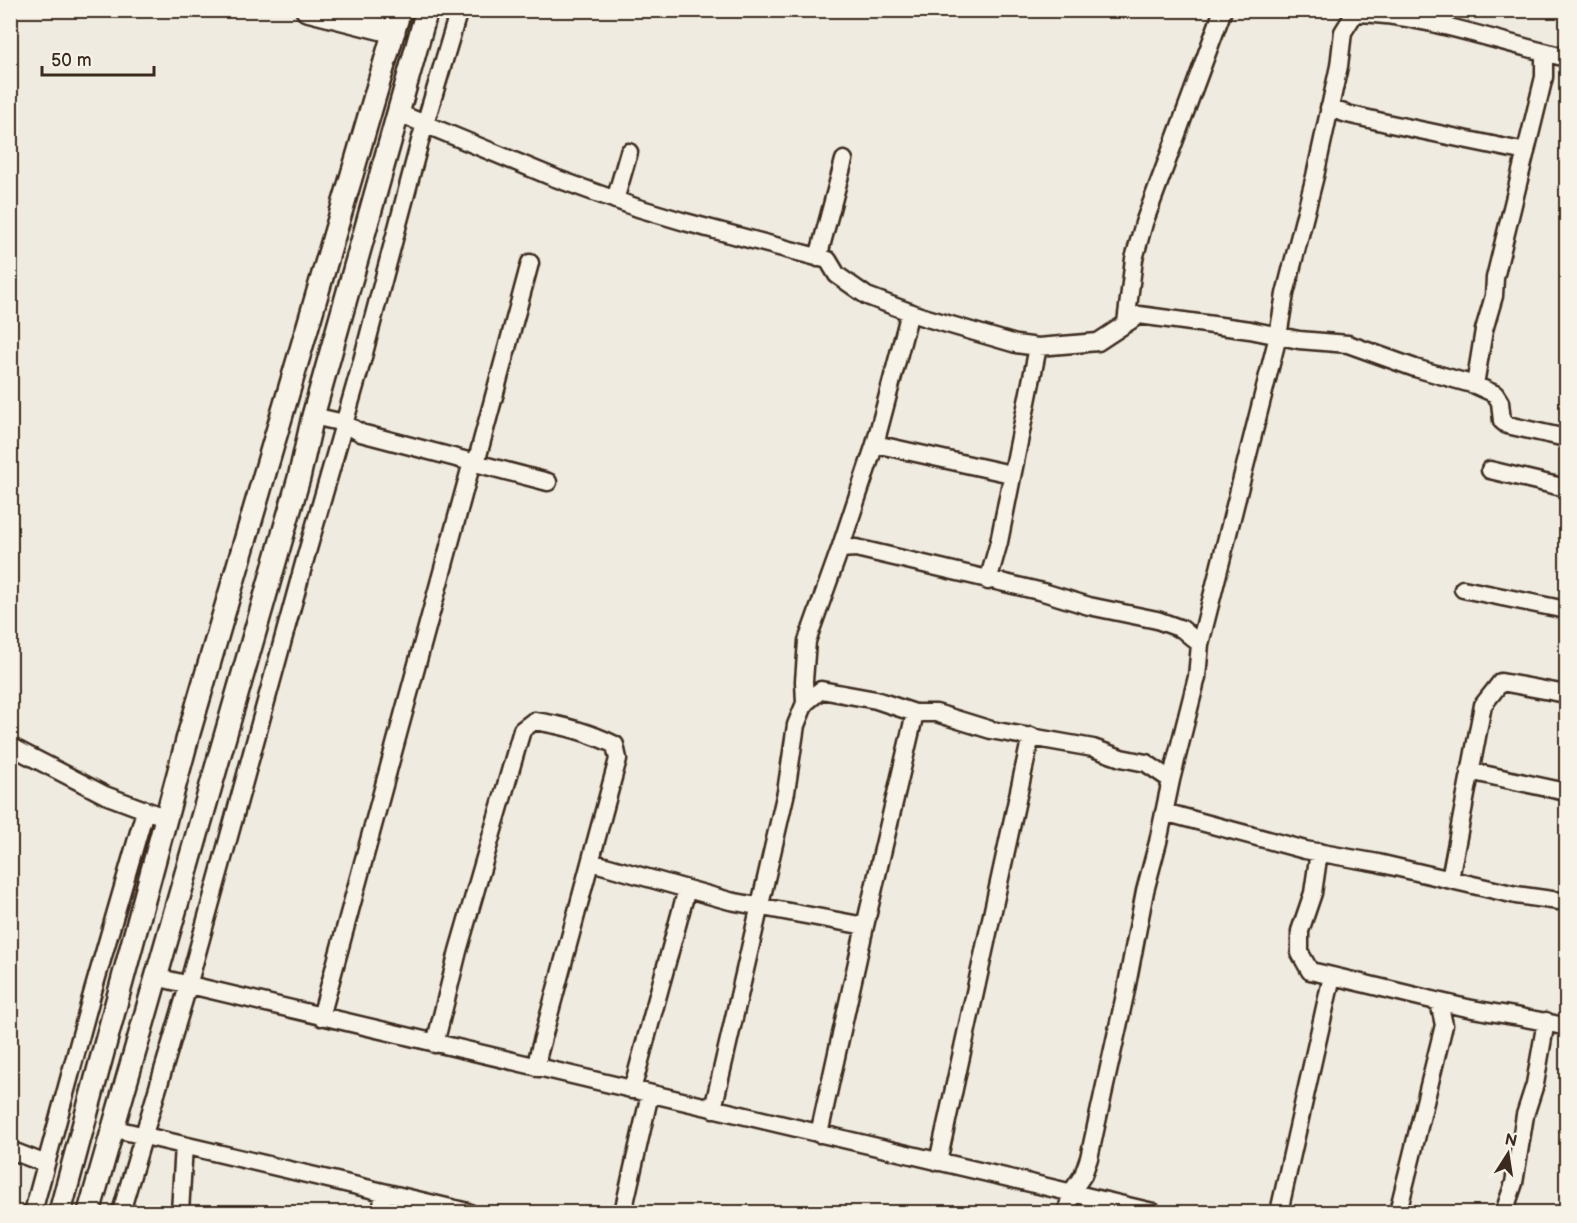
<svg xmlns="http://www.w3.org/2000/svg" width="1577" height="1223" font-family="'Balsamiq Sans',sans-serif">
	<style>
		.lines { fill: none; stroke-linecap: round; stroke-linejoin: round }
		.minor-casing { stroke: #3b2a1e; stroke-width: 21 }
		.tertiary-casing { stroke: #3b2a1e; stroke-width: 26 }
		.minor { stroke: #f7f3e8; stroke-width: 16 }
		.tertiary { stroke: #f7f3e8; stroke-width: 21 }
	</style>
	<rect width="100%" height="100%" fill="#efebe0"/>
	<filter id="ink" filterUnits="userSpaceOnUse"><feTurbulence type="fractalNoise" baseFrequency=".0167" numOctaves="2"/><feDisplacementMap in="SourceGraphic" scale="12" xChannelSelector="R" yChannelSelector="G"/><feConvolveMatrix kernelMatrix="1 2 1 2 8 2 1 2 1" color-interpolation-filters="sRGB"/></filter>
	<g filter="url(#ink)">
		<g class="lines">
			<defs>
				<path id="minor" d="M1544,52L1566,58
					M1329,108L1347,114L1391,124L1526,152
					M398,113L555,178L638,208L685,222L828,260L837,275L867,296L920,316L1016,344L1038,347L1098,342L1139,315L1250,330L1299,340L1348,344L1415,368L1475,385L1495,394L1500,402L1502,421L1507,425L1566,438
					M615,200L629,152
					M818,258L844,160
					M1126,323L1134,259L1144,223L1223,10
					M313,416L344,423L361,433L548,482
					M875,444L910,312
					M476,463L530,263
					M1490,470L1566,488
					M840,549L875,444L1011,474
					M988,581L999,542L1038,347
					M1463,589L1566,610
					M1200,644L1278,336L1285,294L1315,176L1339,66L1343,32L1355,13C1419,14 1482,37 1544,52V77L1495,278L1494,296L1484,330L1475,385
					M805,703L804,681L807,641L840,549L856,548L1043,592L1089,606L1157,620L1182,629L1200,644L1197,677L1171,780
					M10,746L105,795L156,814
					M1469,771L1566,792
					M1164,812L1305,850L1378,863L1516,895L1566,902
					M1319,852L1313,893L1300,931V953L1310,971C1360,982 1409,995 1458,1006C1494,1014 1531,1017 1566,1027
					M591,862L730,901L865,926L819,1134
					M1450,879L1483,705L1501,682L1566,694
					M865,926L915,713
					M156,977L1153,1212
					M321,1017L472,462
					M435,1044L458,951L522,730L534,721C562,725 589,732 615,745L618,759L538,1056V1068
					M632,1090L687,889
					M713,1109L786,792L796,725L805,703L821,690L876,700L915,713H936L991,730L1093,748L1121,758L1146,763L1171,780L1158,842L1145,891L1125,995L1089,1158L1083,1175L1071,1193L1067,1212
					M111,1128L468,1212
					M10,1150L46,1164
					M938,1162L1031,736
					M33,1212L91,998L145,811
					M121,1212L186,993L306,556L359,372L420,141L459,10
					M180,1212L184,1145
					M382,1212L383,1192
					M623,1212L650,1094
					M1279,1212L1332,976
					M1398,1212L1444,1025L1439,1002
					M1504,1212L1514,1183L1525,1115L1535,1084L1546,1021"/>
				<path id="tertiary" d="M307,10L394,32
					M60,1212L189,733L400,10
					M89,1212L299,478L313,416L427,10"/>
			</defs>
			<use href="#minor" class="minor-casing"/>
			<use href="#tertiary" class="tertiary-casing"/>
			<use href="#minor" class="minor"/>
			<use href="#tertiary" class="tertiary"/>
		</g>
	</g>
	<rect width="1577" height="1223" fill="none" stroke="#f7f3e8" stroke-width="36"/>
	<rect x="18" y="18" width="1541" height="1187" fill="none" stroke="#3b2a1e" stroke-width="2" filter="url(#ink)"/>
	<g transform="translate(1508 1154) rotate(12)" stroke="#f7f3e8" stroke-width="4.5" paint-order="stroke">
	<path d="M0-4.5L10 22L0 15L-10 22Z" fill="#3b2a1e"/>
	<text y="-9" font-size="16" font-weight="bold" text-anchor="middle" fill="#3b2a1e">N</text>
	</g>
	<path d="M42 66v9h112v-9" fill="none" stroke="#3b2a1e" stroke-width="3"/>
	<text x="51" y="66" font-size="18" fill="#3b2a1e" stroke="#f7f3e8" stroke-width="4.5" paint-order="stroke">50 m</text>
</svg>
